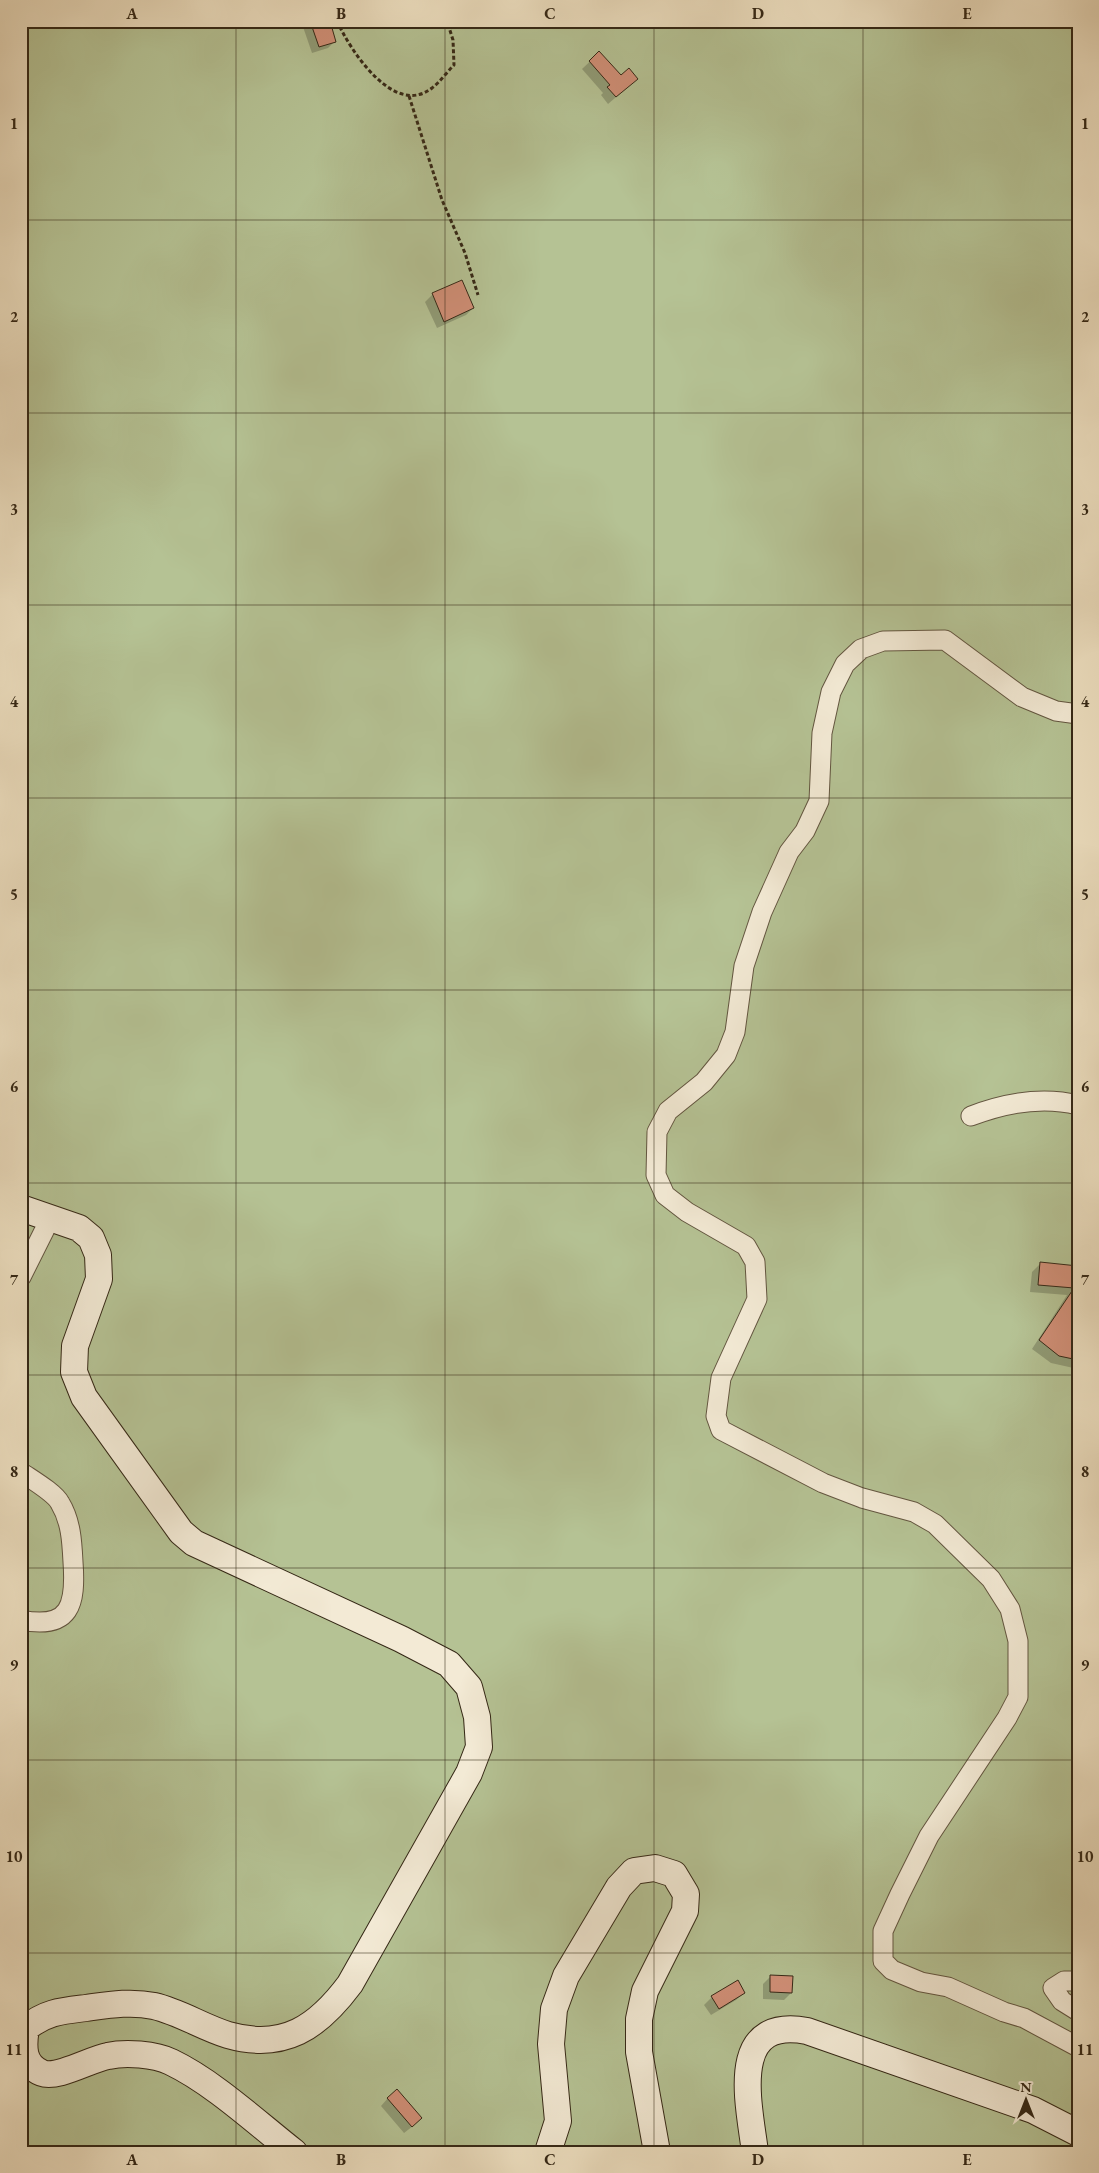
<svg xmlns="http://www.w3.org/2000/svg" width="1099" height="2173" font-family="'EB Garamond',serif">
	<style>
		.green { fill: #b5c294; stroke: #757555 }
		.shadow { fill: #0003 }
		.building { fill: #d08f77; stroke: #352816 }
		.lines { fill: none; stroke-linecap: round; stroke-linejoin: round }
		.street-casing { stroke: #635640; stroke-width: 21 }
		.secondary-casing { stroke: #352816; stroke-width: 28 }
		.path { stroke: #352816; stroke-width: 3; stroke-dasharray: 4 2.5; stroke-linecap: butt }
		.street { stroke: #f3ead5; stroke-width: 19 }
		.secondary { stroke: #f3ead5; stroke-width: 26 }
		.grid { fill: none; stroke: #352816; stroke-width: 1; stroke-opacity: 0.55 }
		.neatline { fill: none; stroke: #352816; stroke-width: 2 }
		.grid-label { font-size: 16px; text-anchor: middle; font-weight: bold; fill: #352816 }
	</style>
	<rect width="100%" height="100%" fill="#ecdebf"/>
	<filter id="stains"><feTurbulence type="fractalNoise" baseFrequency=".004" numOctaves="4"/><feColorMatrix values="0 0 0 0 .2 0 0 0 0 .09 0 0 0 0 .02 0 0 0 .5 -.17"/></filter>
	<radialGradient id="worn" r=".72"><stop offset=".6" stop-color="#630" stop-opacity="0"/><stop offset="1" stop-color="#630" stop-opacity=".3"/></radialGradient>
	<path class="green" d="M21,21H1078V2152H21Z"/>
	<path class="shadow" d="M301,21H328L335,41L328,48L312,53Z
		M599,53L629,86L608,104L601,95L603,93L582,69Z
		M461,282L473,308L466,315L437,328L425,302L433,294Z
		M1040,1264L1078,1266V1369L1051,1363L1032,1349L1067,1295L1030,1292L1032,1272Z
		M771,1976L791,1993L784,2000L763,1999V1984Z
		M737,1982L744,1993L736,2000L711,2015L704,2005L712,1997Z
		M388,2098L413,2126L404,2133L381,2106Z"/>
	<path class="building" d="M310,21H330L336,42L319,47Z
		M599,51L621,75L629,68L638,79L616,97L607,87L610,85L589,61Z
		M462,280L474,308L444,322L432,293Z
		M1040,1262L1078,1266V1360L1059,1356L1039,1340L1074,1288L1038,1285Z
		M770,1975L793,1976L792,1993L770,1992Z
		M738,1980L745,1993L719,2009L711,1996Z
		M397,2089L422,2118L412,2127L387,2098Z"/>
	<g class="lines">
		<defs>
			<path id="street" d="M1078,714L1056,711L1022,697L945,640L883,641L861,649L845,664L831,692L822,733L819,801L805,831L789,852L762,912L744,966L735,1032L726,1055L704,1082L668,1111L657,1132L656,1175L665,1195L687,1212L746,1246L755,1262L757,1299L721,1378L716,1416L721,1430L823,1483L862,1498L914,1512L935,1524L991,1579L1010,1609L1018,1641V1697L1007,1718L929,1836L900,1894L883,1931V1961L892,1970L921,1982L948,1987L1004,2012L1024,2018L1078,2047
				M971,1116C1005,1103 1042,1096 1078,1105
				M21,1277L50,1219
				M21,1472C31,1479 55,1493 60,1503C71,1521 72,1542 73,1562C76,1604 71,1630 21,1620
				M1078,1981H1064L1053,1988L1062,2001L1078,2011"/>
			<path id="secondary" d="M21,1208L79,1228L91,1238L98,1255L99,1279L75,1346L74,1372L84,1397L181,1532L194,1543L401,1639L449,1664L469,1687L477,1717L479,1747L469,1773L350,1984C318,2027 284,2051 228,2035C202,2027 180,2012 154,2006C131,2001 108,2005 86,2008C61,2011 46,2012 26,2028C23,2046 22,2065 42,2073C57,2079 91,2059 108,2056C125,2052 155,2054 171,2062C213,2082 257,2123 294,2152
				M548,2152L558,2121L551,2044L554,2009L566,1976L619,1887L634,1871L655,1868L674,1874L686,1894L685,1911L645,1991L639,2019V2052L657,2152
				M755,2152C749,2104 727,2016 807,2031L1033,2110L1078,2133"/>
		</defs>
		<use href="#street" class="street-casing"/>
		<use href="#secondary" class="secondary-casing"/>
		<path class="path" d="M337,21C350,50 394,118 432,88C440,82 447,72 454,65L453,40L447,21
			M409,96L442,200L465,253L478,295"/>
		<use href="#street" class="street"/>
		<use href="#secondary" class="secondary"/>
	</g>
	<path class="grid" d="M236,21V2152M445,21V2152M654,21V2152M863,21V2152M21,220H1078M21,413H1078M21,605H1078M21,798H1078M21,990H1078M21,1183H1078M21,1375H1078M21,1568H1078M21,1760H1078M21,1953H1078"/>
	<rect width="1099" height="2173" fill="none" stroke="#ecdebf" stroke-width="55"/>
	<g transform="translate(1026 2100)" stroke="#f3ead5" stroke-width="4" paint-order="stroke">
	<path d="M0-4L9 19L0 12L-9 19Z" fill="#352816"/>
	<text y="-8" font-size="14" font-weight="bold" text-anchor="middle" fill="#352816">N</text>
	</g>
	<rect x="28" y="28" width="1044" height="2118" class="neatline"/>
	<g class="grid-label">
		<text x="132" y="19">A</text>
		<text x="341" y="19">B</text>
		<text x="550" y="19">C</text>
		<text x="758" y="19">D</text>
		<text x="967" y="19">E</text>
		<text x="14" y="129">1</text>
		<text x="1085" y="129">1</text>
		<text x="14" y="322">2</text>
		<text x="1085" y="322">2</text>
		<text x="14" y="515">3</text>
		<text x="1085" y="515">3</text>
		<text x="14" y="707">4</text>
		<text x="1085" y="707">4</text>
		<text x="14" y="900">5</text>
		<text x="1085" y="900">5</text>
		<text x="14" y="1092">6</text>
		<text x="1085" y="1092">6</text>
		<text x="14" y="1285">7</text>
		<text x="1085" y="1285">7</text>
		<text x="14" y="1477">8</text>
		<text x="1085" y="1477">8</text>
		<text x="14" y="1670">9</text>
		<text x="1085" y="1670">9</text>
		<text x="14" y="1862">10</text>
		<text x="1085" y="1862">10</text>
		<text x="14" y="2055">11</text>
		<text x="1085" y="2055">11</text>
		<text x="132" y="2165">A</text>
		<text x="341" y="2165">B</text>
		<text x="550" y="2165">C</text>
		<text x="758" y="2165">D</text>
		<text x="967" y="2165">E</text>
	</g>
	<rect width="100%" height="100%" filter="url(#stains)"/>
	<rect width="100%" height="100%" fill="url(#worn)"/>
</svg>
